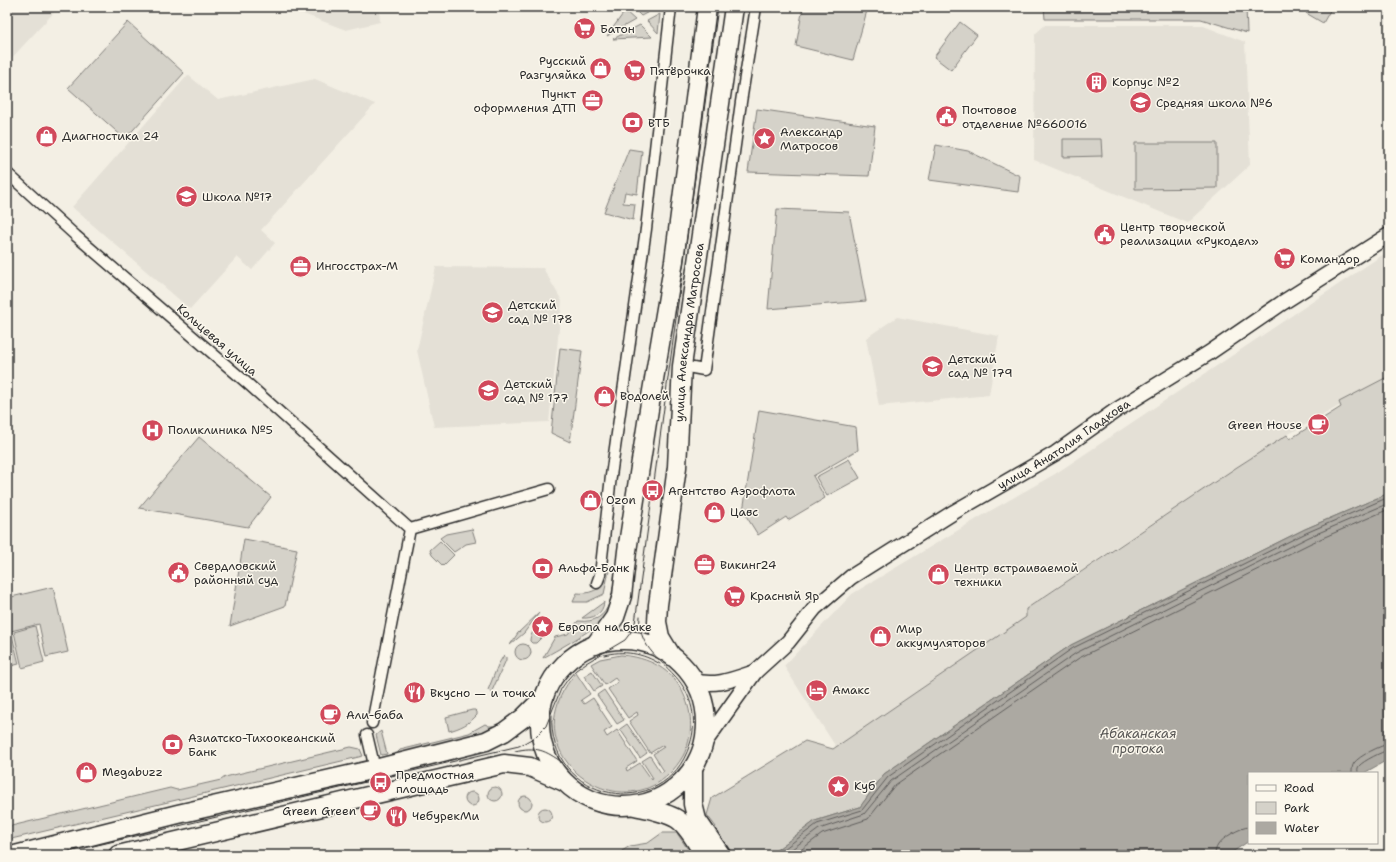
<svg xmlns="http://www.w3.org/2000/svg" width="1396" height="862" font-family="'Shantell Sans',sans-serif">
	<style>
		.built { fill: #e4e0d6 }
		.green { fill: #d5d2c9; stroke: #807e7a }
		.water { fill: #aca9a2; stroke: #787772 }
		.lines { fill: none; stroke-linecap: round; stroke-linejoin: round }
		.shore { stroke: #5f5d5b; stroke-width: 1 }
		.street-casing { stroke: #2b2b2b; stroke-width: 13 }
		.secondary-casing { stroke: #2b2b2b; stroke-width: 17 }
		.highway-casing { stroke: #2b2b2b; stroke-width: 21 }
		.street { stroke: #fbf7ec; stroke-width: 10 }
		.secondary { stroke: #fbf7ec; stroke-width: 14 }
		.highway { stroke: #fbf7ec; stroke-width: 18 }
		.tram { stroke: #2b2b2b; stroke-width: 1 }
		.labels { text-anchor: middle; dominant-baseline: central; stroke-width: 3; stroke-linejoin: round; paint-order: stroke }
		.poi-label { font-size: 12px; fill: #2b2b2b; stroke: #fbf7ec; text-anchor: start }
		.street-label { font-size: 12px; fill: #2b2b2b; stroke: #fbf7ec }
		.water-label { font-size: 13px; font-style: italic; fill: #585755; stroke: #fbf7ec }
	</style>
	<rect width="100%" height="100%" fill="#f3efe4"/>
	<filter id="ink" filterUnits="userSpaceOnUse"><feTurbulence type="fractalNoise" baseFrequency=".025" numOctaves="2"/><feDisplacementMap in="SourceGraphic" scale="8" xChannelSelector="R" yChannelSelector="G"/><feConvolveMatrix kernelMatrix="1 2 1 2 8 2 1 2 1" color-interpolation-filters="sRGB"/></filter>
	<g filter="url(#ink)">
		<path class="built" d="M7,7H59L8,62L7,61Z
			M285,7H379L380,22L346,30Z
			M1045,25H1201L1245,42L1250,165L1187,223L1034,160L1035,34Z
			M188,75L218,100L315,79L375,104L261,230L275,243L252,270L237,257L190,309L72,207Z
			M1384,254L1389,260V378L1287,435L1103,556L1026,609V617L836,747L784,666L852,594L990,511L1055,474Z
			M436,267L543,268L562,301L549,422L434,427L417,350Z
			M897,317L999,336L989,395L879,406L866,338Z"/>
		<path class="green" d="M632,7H658L641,16Z
			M803,7H868L853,60L796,46Z
			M1044,7H1246L1247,33L1201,19H1045Z
			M1309,7H1332L1323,23L1306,13Z
			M625,11L635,20L607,36Z
			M660,14L658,33L647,21Z
			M128,22L184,73L125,139L68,88Z
			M960,22L977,35L951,70L934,57Z
			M640,25L652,37L613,39Z
			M757,109L875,126L869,176L748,172Z
			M1063,139H1101L1102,156L1063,157Z
			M1135,143H1217V188L1135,189Z
			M936,145L968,151L1020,176L1018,192L929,180Z
			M629,149L642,151L637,194L625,192L623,203L635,204L633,220L604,212Z
			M777,209L849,212L866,301L768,309Z
			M560,348L582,351L570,442L551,433Z
			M1389,376V493L1305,529L1071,645L884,774L860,807L815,821L770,855H618L622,851L630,846L648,843L662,833H677L687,848L716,827L707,815L712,798L805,741L833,749L1026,617V609L1237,467L1287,435L1290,439L1341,407L1339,402Z
			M759,410L856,427L858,450L813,476L825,498L788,520L786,517L758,535L743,511Z
			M199,437L271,497L248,527L139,508Z
			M849,459L860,478L827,496L816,477Z
			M472,529L476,542L466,544L454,552L440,538L446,534Z
			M244,539L297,549L285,606L230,626Z
			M440,541L454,555L443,566L432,555L430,550Z
			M620,562C618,576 617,591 614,605C609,623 560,648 543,658L555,637L568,634L578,621C614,625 612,590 616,563Z
			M606,566H610L604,594L587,602H573L577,593C587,594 592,592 601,587Z
			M53,587L68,652L46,657L39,624L11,631L19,664L7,667V598Z
			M604,602C603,614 593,619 582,618Z
			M539,613L524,633L510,645L518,633Z
			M35,626L44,662L22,668L14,632Z
			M538,627L539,630H544L541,638L536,643H532L530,641C530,635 533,631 538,627Z
			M515 652a8 8 0 1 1 16 0a8 8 0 1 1-16 0Z
			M504,655L506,657V660L491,693L488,690L498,665Z
			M621,655C648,657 673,669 684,695C693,714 693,737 683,756C633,843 503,756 576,673L590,694L581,700L584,704L593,698L612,727L604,732L607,737L617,730L637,761L626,768L627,771L640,763L652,780L653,778L642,761L650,756L661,773L664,771L653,754L664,747L663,745L650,753L629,721L638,715L637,712L628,718L608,689L618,682L615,678L605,685L591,664L600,659Z
			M592,671L602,686L594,691L584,676Z
			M604,690L624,720L617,724L597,695Z
			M472,710H475L477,712V715C469,724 460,728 449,731L446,717Z
			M485,724L489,726H493L477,736L398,754V752L400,750L469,733Z
			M627,724L647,753L640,758L620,729Z
			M381,731L387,754L381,755L376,735Z
			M351,747L360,749L363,756L7,840V827L170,788L177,790L221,780L225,777Z
			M488 794a7 7 0 1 1 14 0a7 7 0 1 1-14 0Z
			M465 799a7 7 0 1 1 14 0a7 7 0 1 1-14 0Z
			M518 803a7 7 0 1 1 14 0a7 7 0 1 1-14 0Z
			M538 815a7 7 0 1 1 14 0a7 7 0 1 1-14 0Z"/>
		<path class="water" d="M1389,493V759L1364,773H1249V841L1228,855H770L815,821L860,807L884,774L1071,645L1305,529Z"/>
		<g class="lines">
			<path class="shore" d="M1352,773C1352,769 1352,766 1354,763C1359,756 1381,745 1389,744
				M1358,773C1358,770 1357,769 1359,766C1363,761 1383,751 1389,750
				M776,855L817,824L862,810L888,777L1073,648L1306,533L1389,497
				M784,855L819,829L864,814L891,781L1076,653L1309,537L1389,503
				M794,855L822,834L868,819L895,785L1079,658L1311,543L1389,509
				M1215,855C1215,851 1216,848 1218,845C1222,838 1241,827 1249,827"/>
			<defs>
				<path id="street" d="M7,173L76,236L247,383L410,529
					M682,366L704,370L741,102L756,7
					M410,529L549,489
					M597,583L600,575L611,476L646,229L671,7
					M372,723L410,529
					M367,735L375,769"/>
				<g id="secondary">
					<path d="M694,681C716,687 734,679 755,672"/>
					<path id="s1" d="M703,745L755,672L788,642L815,608L851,577L954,512L1056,453L1115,411L1209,353L1282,303L1389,235"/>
				</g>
				<g id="highway">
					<circle cx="623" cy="723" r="83"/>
					<path d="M595,645L615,617L622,596L627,551L650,403L674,261L707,7"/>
					<path id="s2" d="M671,655L660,637L657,622L658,605L677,467L682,366L734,7"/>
					<path d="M693,768V804L697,820L721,855"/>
					<path d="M635,806C648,809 666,812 677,819C689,827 697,844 704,855"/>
					<path d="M15,855L178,814L375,769L486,741L504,732L523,718L544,697"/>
					<path d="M118,855L504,764L530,767L562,781"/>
				</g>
			</defs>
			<use href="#street" class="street-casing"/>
			<use href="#secondary" class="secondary-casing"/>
			<use href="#highway" class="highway-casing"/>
			<use href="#street" class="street"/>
			<use href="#secondary" class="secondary"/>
			<use href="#highway" class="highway"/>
			<path class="tram" d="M604,655C623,650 643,653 660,664
				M552,715C546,802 665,825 690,744C698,721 692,694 675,676C658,657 637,645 640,616
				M515,751C536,746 545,750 563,763
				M55,855L519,746L535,737L546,726L561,689L568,679L576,670L586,663L625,640L631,632L635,623L718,7"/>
		</g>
	</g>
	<defs>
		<symbol id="supermarket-disc" viewBox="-11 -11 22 22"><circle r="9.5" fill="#d1495b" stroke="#fbf7ec"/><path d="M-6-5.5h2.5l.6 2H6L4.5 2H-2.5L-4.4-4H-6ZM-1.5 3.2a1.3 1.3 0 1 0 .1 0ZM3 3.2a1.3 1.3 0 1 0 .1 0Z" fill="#fff"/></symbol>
		<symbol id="shop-disc" viewBox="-11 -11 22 22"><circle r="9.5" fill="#d1495b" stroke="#fbf7ec"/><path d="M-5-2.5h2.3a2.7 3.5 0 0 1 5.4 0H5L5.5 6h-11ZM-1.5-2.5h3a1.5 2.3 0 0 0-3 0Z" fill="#fff"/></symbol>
		<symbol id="building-disc" viewBox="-11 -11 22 22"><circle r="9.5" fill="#d1495b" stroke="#fbf7ec"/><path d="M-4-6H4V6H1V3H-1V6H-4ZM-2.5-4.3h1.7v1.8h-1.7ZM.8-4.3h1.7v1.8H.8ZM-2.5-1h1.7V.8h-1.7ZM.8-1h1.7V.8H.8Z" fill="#fff"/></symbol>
		<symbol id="office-disc" viewBox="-11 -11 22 22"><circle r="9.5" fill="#d1495b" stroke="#fbf7ec"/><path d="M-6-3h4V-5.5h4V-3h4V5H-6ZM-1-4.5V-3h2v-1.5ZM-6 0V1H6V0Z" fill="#fff"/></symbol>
		<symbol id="school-disc" viewBox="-11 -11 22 22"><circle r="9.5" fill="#d1495b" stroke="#fbf7ec"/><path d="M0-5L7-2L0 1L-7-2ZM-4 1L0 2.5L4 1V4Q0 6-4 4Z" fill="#fff"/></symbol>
		<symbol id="civic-disc" viewBox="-11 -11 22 22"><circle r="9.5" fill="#d1495b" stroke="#fbf7ec"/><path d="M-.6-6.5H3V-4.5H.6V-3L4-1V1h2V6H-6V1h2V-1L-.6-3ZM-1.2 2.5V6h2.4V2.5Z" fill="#fff"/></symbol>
		<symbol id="bank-disc" viewBox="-11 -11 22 22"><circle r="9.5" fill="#d1495b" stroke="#fbf7ec"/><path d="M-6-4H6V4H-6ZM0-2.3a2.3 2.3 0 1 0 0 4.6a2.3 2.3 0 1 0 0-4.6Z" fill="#fff"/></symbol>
		<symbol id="sight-disc" viewBox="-11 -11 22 22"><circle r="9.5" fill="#d1495b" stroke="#fbf7ec"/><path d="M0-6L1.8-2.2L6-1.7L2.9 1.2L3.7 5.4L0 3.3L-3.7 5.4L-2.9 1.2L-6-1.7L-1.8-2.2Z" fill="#fff"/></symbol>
		<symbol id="cafe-disc" viewBox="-11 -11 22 22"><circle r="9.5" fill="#d1495b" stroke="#fbf7ec"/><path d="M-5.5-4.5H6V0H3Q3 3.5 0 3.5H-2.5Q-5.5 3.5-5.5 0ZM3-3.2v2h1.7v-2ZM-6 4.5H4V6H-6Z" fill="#fff"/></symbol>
		<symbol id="hospital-disc" viewBox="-11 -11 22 22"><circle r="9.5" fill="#d1495b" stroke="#fbf7ec"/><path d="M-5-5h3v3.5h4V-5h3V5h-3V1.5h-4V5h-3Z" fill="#fff"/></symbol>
		<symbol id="bus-disc" viewBox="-11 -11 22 22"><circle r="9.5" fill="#d1495b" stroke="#fbf7ec"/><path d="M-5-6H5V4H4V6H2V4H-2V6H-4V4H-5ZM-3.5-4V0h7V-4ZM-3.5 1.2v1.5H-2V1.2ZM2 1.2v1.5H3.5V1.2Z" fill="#fff"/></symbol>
		<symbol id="hotel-disc" viewBox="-11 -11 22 22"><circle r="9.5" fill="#d1495b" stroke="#fbf7ec"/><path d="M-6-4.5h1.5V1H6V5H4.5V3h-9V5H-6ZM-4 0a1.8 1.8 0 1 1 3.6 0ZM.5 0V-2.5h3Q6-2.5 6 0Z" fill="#fff"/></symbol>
		<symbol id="restaurant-disc" viewBox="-11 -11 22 22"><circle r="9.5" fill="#d1495b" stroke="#fbf7ec"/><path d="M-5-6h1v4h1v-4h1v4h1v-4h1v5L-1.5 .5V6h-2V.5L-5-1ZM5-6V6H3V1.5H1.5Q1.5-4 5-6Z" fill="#fff"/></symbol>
	</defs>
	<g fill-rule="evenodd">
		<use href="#supermarket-disc" x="572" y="16" width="25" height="25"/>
		<use href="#shop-disc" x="588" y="56" width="25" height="25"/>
		<use href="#supermarket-disc" x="622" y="58" width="25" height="25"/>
		<use href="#building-disc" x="1084" y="70" width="25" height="25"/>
		<use href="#office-disc" x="580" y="88" width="25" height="25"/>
		<use href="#school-disc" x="1128" y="90" width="25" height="25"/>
		<use href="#civic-disc" x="934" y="104" width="25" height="25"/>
		<use href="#bank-disc" x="620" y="110" width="25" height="25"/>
		<use href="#shop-disc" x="34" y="124" width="25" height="25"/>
		<use href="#sight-disc" x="752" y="126" width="25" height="25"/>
		<use href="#school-disc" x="174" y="184" width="25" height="25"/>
		<use href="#civic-disc" x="1092" y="222" width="25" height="25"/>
		<use href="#supermarket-disc" x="1272" y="246" width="25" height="25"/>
		<use href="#office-disc" x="288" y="254" width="25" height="25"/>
		<use href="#school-disc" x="480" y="300" width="25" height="25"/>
		<use href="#school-disc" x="920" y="354" width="25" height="25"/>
		<use href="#school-disc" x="476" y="378" width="25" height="25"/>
		<use href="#shop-disc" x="592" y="384" width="25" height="25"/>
		<use href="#cafe-disc" x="1306" y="412" width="25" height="25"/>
		<use href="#hospital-disc" x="140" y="418" width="25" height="25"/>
		<use href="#bus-disc" x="640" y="478" width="25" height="25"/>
		<use href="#shop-disc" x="578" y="488" width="25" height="25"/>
		<use href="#shop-disc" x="702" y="500" width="25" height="25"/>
		<use href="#office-disc" x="692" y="552" width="25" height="25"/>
		<use href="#bank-disc" x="530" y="556" width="25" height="25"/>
		<use href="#civic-disc" x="166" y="560" width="25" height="25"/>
		<use href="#shop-disc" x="926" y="562" width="25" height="25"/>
		<use href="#supermarket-disc" x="722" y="584" width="25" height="25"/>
		<use href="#sight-disc" x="530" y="614" width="25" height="25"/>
		<use href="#shop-disc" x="868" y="624" width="25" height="25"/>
		<use href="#hotel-disc" x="804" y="678" width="25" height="25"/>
		<use href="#restaurant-disc" x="402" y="680" width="25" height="25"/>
		<use href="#cafe-disc" x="318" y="702" width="25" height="25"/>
		<use href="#bank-disc" x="160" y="732" width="25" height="25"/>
		<use href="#shop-disc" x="74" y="760" width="25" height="25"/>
		<use href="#bus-disc" x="368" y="770" width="25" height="25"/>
		<use href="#sight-disc" x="826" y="774" width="25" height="25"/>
		<use href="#cafe-disc" x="358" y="798" width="25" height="25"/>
		<use href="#restaurant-disc" x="384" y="804" width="25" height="25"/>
	</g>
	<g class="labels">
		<g class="poi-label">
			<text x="600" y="29">Батон</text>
			<text x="586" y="61" text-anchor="end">Русский<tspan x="586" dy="14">Разгуляйка</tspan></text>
			<text x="650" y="71">Пятёрочка</text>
			<text x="1112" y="82">Корпус №2</text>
			<text x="576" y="94" text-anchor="end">Пункт<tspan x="576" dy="14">оформления ДТП</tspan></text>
			<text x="1156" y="103">Средняя школа №6</text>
			<text x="962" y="110">Почтовое<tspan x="962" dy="14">отделение №660016</tspan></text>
			<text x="648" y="123">ВТБ</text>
			<text x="780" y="132">Александр<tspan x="780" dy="14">Матросов</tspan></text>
			<text x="62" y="136">Диагностика 24</text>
			<text x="202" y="197">Школа №17</text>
			<text x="1120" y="227">Центр творческой<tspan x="1120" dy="14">реализации «Рукодел»</tspan></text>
			<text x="1300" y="259">Командор</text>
			<text x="316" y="266">Ингосстрах-М</text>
			<text x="508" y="305">Детский<tspan x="508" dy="14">сад № 178</tspan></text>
			<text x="948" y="359">Детский<tspan x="948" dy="14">сад № 179</tspan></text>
			<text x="504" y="384">Детский<tspan x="504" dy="14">сад № 177</tspan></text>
			<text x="620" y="396">Водолей</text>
			<text x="1302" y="425" text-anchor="end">Green House</text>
			<text x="168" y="430">Поликлиника №5</text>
			<text x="668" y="491">Агентство Аэрофлота</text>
			<text x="606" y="500">Ozon</text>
			<text x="730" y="512">Цавс</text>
			<text x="720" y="565">Викинг24</text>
			<text x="194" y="566">Свердловский<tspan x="194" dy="14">районный суд</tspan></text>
			<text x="558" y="568">Альфа-Банк</text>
			<text x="954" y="568">Центр встраиваемой<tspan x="954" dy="14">техники</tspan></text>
			<text x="750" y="596">Красный Яр</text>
			<text x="558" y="627">Европа на быке</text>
			<text x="896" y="629">Мир<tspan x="896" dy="14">аккумуляторов</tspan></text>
			<text x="832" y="690">Амакс</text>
			<text x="430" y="693">Вкусно — и точка</text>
			<text x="346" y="715">Али-баба</text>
			<text x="188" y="738">Азиатско-Тихоокеанский<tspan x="188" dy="14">Банк</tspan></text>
			<text x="102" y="772">Megabuzz</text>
			<text x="396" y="775">Предмостная<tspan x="396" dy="14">площадь</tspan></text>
			<text x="854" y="786">Куб</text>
			<text x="356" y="811" text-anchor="end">Green Green</text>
			<text x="412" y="816">ЧебурекМи</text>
		</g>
		<g class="street-label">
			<text stroke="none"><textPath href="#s2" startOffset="328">улица Александра Матросова</textPath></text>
			<text transform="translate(217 340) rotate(41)">Кольцевая улица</text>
			<text stroke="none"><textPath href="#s1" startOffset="476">улица Анатолия Гладкова</textPath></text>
		</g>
		<g class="water-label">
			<text x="1138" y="733">Абаканская<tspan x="1138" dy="15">протока</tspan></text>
		</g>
	</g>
	<rect width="1396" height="862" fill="none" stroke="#fbf7ec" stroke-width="24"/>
	<rect x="12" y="12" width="1372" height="838" fill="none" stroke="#2b2b2b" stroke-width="1.5" filter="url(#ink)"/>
	<rect x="1248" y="772" width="130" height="72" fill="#fbf7ec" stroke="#a8a59f"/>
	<rect x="1256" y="785" width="20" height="6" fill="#fbf7ec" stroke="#a8a59f"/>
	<text x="1284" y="792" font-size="12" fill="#2b2b2b">Road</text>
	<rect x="1256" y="802" width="20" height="12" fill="#d5d2c9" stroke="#a8a59f"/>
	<text x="1284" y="812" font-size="12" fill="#2b2b2b">Park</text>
	<rect x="1256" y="822" width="20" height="12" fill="#aca9a2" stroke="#a8a59f"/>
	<text x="1284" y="832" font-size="12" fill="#2b2b2b">Water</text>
</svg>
